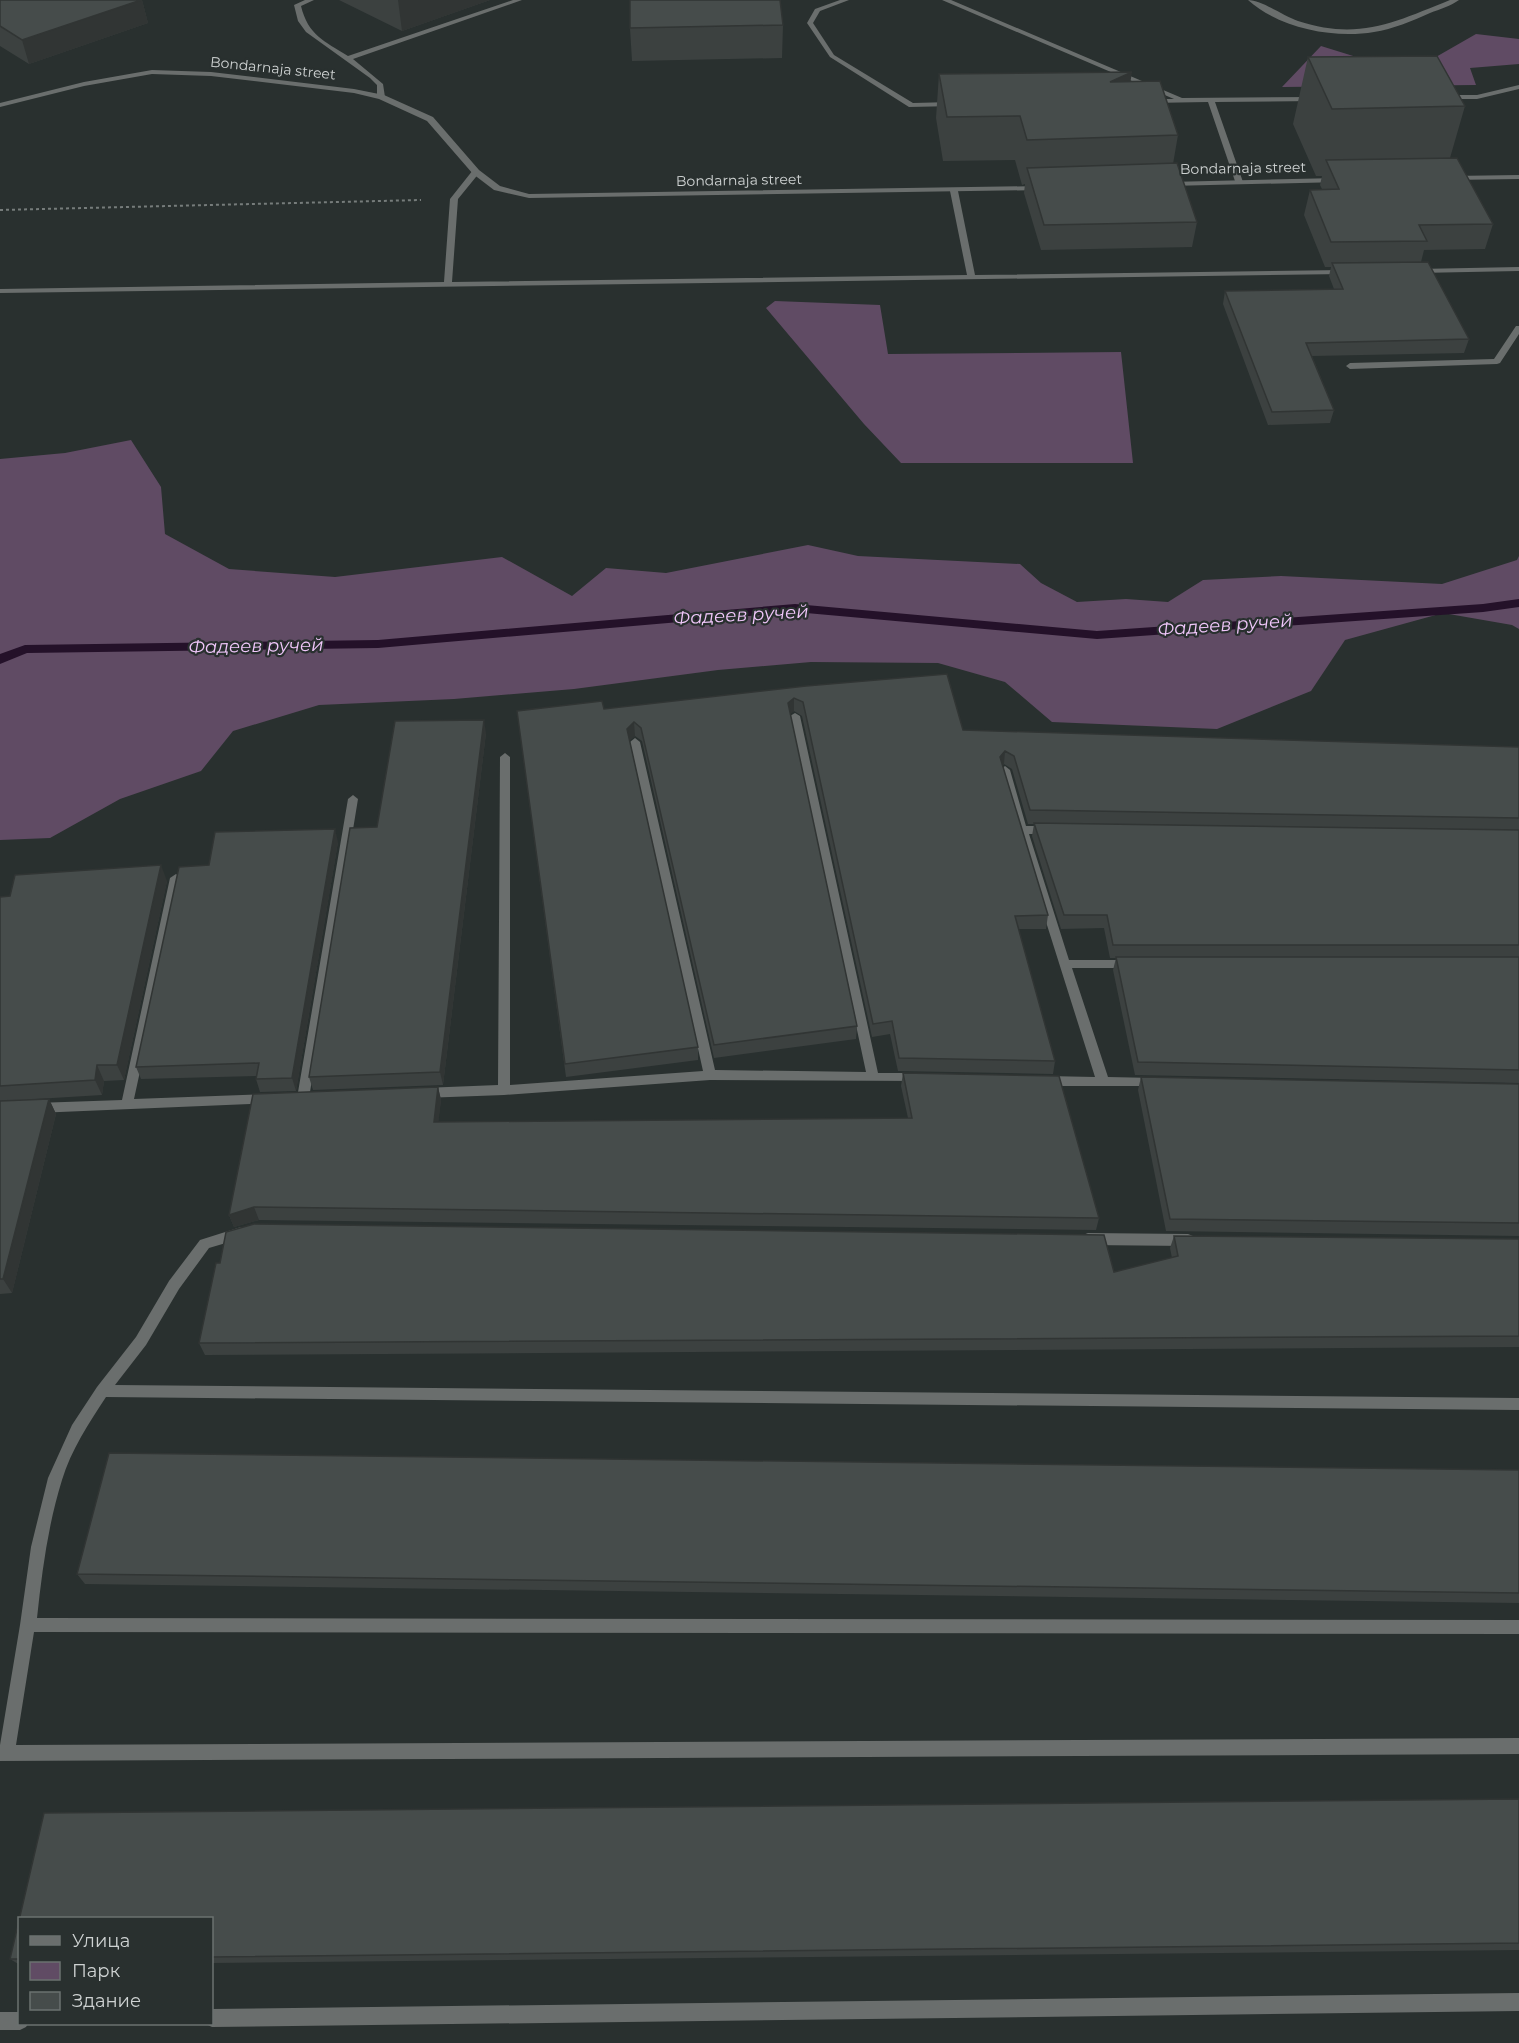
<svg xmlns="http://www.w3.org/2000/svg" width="1519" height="2043" font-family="Montserrat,sans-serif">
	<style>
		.green { fill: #604b64 }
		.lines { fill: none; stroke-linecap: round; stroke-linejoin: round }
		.stream { fill: #241129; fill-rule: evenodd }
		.path { stroke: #767c7b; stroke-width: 2; stroke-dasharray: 3 3; stroke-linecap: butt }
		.lane { fill: #6a6e6d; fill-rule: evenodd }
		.street { fill: #6a6e6d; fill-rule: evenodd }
		.wall { fill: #3c4140 }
		.shaded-wall { fill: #313534 }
		.building { fill: #464c4b; stroke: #313534; stroke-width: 1.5 }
		.labels { text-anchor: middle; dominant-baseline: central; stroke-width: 4.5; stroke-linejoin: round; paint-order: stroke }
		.far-street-label { font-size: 14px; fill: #ced2d2; stroke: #29302f }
		.water-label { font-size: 18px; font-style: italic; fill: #f1c7fb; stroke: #29302f }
	</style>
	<rect width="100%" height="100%" fill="#29302f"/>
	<path class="green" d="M1476,34L1519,39V64L1470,68L1476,85L1282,87L1321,46L1408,73Z
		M775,301L880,305L888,354L1121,352L1133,463H901L864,424L766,308Z
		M131,440L161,487L165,534L229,569L335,577L502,557L572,596L606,568L666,573L808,545L858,556L1020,564L1041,583L1077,602L1126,599L1168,602L1203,580L1281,576L1442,584L1517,560L1519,556V629L1512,625L1443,613L1345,640L1311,691L1217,729L1052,722L1005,682L938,663L811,662L718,670L574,689L454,699L319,705L233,731L201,771L120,799L50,838L0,840V459L65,453Z"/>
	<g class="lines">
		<path class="stream" d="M1519,599V607L1483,612L1097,639L795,612L378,648L27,653L0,664V654L25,645L378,640L795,604L1097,631L1483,604Z"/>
		<path class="path" d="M0,210L421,200"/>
		<path class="lane" d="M305,0H314L301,6C308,35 324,41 348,56L513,0H522L353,59L383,84L385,97L381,99L377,97V85L370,78L306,32L298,21L294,5Z
			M840,0H849L820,11L813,23L834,55L913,103L952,102L956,104L955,106L909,107L830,57L807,23L815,9Z
			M942,0H951L1182,98L1315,97L1319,99L1315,101L1215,102L1243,182L1236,184L1208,102L1150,103L1149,101L1153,99H1174Z
			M1248,0C1262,0 1283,16 1298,21C1359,41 1395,22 1450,0H1459C1451,6 1440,9 1430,13C1412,21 1393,29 1374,32C1333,39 1279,28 1248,0Z
			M1519,85V89L1477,99H1443L1439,97L1443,95H1477Z
			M473,170L480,172L458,199L452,282L967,275L950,191L954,189L958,191L975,275L1344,270L1348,272L1344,274L0,293V289L444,282L450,199Z
			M1519,267V271L1418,273L1414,271L1418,269Z
			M1516,326H1519V334L1500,363L1497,364L1350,369L1346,366L1350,363L1494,359Z
			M795,713L800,716L878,1073H918L922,1075L924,1078L922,1081L710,1080L504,1095L423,1098L419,1097L417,1093L419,1089L423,1088L498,1085L500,757L505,753L510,757V1085L703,1071L630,742L635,738L640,742L715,1070L866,1072L790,716Z
			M1005,766L1010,770L1026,826H1048L1053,830L1048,834H1029L1069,960H1130L1136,964L1130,968H1072L1108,1077L1155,1078L1159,1080L1161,1083L1159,1086H1046L1042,1084L1040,1081L1042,1078L1046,1076L1095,1077L1017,830L1000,770Z
			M353,795L358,799L309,1098L307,1102H299L297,1098L348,799Z
			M176,874L182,878L134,1099L268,1094L272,1095L274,1099L272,1103L36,1113L32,1112L30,1108L32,1104L36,1103L122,1100L170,878Z
			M241,1227L246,1229L248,1233L246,1237L209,1248L179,1289L146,1345L115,1385L1519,1398V1410L106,1397C89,1423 71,1450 62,1480C48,1525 42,1571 37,1618L1519,1620V1634L34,1632L16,1745L1519,1738V1754L0,1761V1745L20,1625L31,1547L48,1478L72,1425L97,1387L136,1337L169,1281L200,1240Z
			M1088,1233L1188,1234L1193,1236L1195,1240L1193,1244L1188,1246L1088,1245L1083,1243L1081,1239L1083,1235Z
			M1519,1993V2011L212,2027L206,2024H212V2009Z
			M0,2012H20V2024H28L26,2027L20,2030H0Z"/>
		<path class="street" d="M152,70L211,72L354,89L384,95L433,117L479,170L500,186L529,194L1041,186L1045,188L1041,190L529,198L494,190L473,174L427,121L379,99L354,93L211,76L152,74L84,86L0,107V103L84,82Z
			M1519,175V179L1451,180L1447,178L1451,176Z
			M1338,178H1341V182L1169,186L1165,184L1169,182Z"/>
	</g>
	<path class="wall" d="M0,0H142L148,23L29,64L0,46Z
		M339,0H490L402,31Z
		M783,25L782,58L632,61L630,28Z
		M1308,57L1465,106L1450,158L1493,224L1485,249L1424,250L1421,262L1469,339L1464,353L1312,356L1334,410L1330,423L1268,425L1223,304L1225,291L1334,289L1329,276L1331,267H1325L1304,215L1310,190L1322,189L1320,185L1322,176H1316L1293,124Z
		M939,74L1131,82L1178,135L1173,164L1197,222L1192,247L1041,250L1024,193L1025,184L1022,185L1015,160L943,161L936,118Z
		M806,686L963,730L1519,747V1083L1135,1075L1113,970L1116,958H1110L1104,928L1061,929L1032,836L1034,824H1028L1012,769L1004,764L1002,766L1048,915L1046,929H1018L1055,1061L1053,1074L898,1071L890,1034L872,1037L802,716L794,711L790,714L857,1026L856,1039L714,1058L642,741L635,736L629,741L698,1047V1060L566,1077L517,711L604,709Z
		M486,733L443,1085L313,1090L309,1077L377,827Z
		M338,842L296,1091L260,1092L256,1079V1076L141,1079L136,1067Z
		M167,881L124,1080L104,1081L102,1095L36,1099H49L56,1114L12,1293L0,1294V897Z
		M903,1073L1099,1218L1096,1230L259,1220L234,1227L229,1215L438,1087L441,1100L438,1122L908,1118L901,1086Z
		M1141,1077L1519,1084V1236L1166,1231L1138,1090Z
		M1174,1236L1519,1239V1347L205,1355L199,1343L1114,1272L1172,1258L1170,1248Z
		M1519,1470V1603L85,1584L77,1574Z
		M1519,1799V1950L212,1963V1918H20V1965L10,1959L44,1813Z"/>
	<path class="shaded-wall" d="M142,0L148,23L29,64L22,40Z
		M398,0H490L402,31Z
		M1132,72L1125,116L1110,82Z
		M794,698V711L788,716V703Z
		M484,720L486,733L443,1085L440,1072Z
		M634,722L635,736L628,742L627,729Z
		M1005,751L1004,764L998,771L1000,757Z
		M335,829L338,842L296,1091L292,1078Z
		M161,865L167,881L124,1080L117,1065Z
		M97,1065L104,1081L102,1095L95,1080Z
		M438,1087L441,1100L437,1135L434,1122Z
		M49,1099L56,1114L12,1293L3,1279Z
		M254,1207L259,1220L234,1227L229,1215Z"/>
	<path class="building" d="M0,0H141L22,40L0,26Z
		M630,0H780L783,25L630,28Z
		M1437,56L1465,106L1332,109L1308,57Z
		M1132,72L1110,82L1160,81L1178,135L1027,140L1020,116L947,117L939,74Z
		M1457,158L1493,224L1419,225L1427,241L1331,242L1310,190L1339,189L1326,160Z
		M1177,163L1197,222L1044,225L1027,168Z
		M1428,262L1469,339L1306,343L1334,410L1272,412L1225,291L1343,289L1332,263Z
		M947,674L963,730L1519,747V818L1030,810L1014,756L1005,751L1000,757L1048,915L1015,916L1055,1061L899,1058L892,1021L873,1024L803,702L794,698L788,703L857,1026L714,1045L641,728L634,722L627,729L698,1047L565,1064L517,711L602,701L604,709L806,686Z
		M484,720L440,1072L309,1077L350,828L377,827L395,721Z
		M1034,823L1519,830V945H1113L1107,915H1064Z
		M335,829L292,1078L256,1079L259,1063L136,1067L179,867L209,865L215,832Z
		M161,865L117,1065H97L95,1080L0,1086V897L10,896L15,875Z
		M1116,957H1519V1070L1138,1062Z
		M903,1073L1059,1076L1099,1218L254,1207L229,1215L253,1094L438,1087L434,1122L912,1118Z
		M1141,1077L1519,1084V1223L1170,1219Z
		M49,1099L3,1279H0V1101Z
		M254,1224L1104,1235L1114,1272L1178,1256L1174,1236L1519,1239V1336L199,1343L216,1263H220L226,1232Z
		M109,1453L1519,1470V1593L77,1574Z
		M1519,1799V1943L212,1957V1918H20V1959H10L44,1813Z"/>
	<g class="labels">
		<g class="far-street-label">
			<text transform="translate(273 68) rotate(6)">Bondarnaja street</text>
			<text transform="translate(1243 168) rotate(-1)">Bondarnaja street</text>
			<text transform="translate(739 180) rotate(-1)">Bondarnaja street</text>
		</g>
		<g class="water-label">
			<text transform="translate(741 615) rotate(-3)">Фадеев ручей</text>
			<text transform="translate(1225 625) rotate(-4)">Фадеев ручей</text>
			<text transform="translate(256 646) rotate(-1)">Фадеев ручей</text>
		</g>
	</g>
	<rect x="18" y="1917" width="195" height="108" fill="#29302f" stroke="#6b7170" stroke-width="1.5"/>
	<rect x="30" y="1936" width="30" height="9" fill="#6a6e6d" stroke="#6b7170" stroke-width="1.5"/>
	<text x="72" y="1947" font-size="18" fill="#ced2d2">Улица</text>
	<rect x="30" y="1962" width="30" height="18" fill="#604b64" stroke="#6b7170" stroke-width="1.5"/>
	<text x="72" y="1977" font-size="18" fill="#ced2d2">Парк</text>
	<rect x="30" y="1992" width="30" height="18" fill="#464c4b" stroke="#6b7170" stroke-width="1.5"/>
	<text x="72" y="2007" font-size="18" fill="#ced2d2">Здание</text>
</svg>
